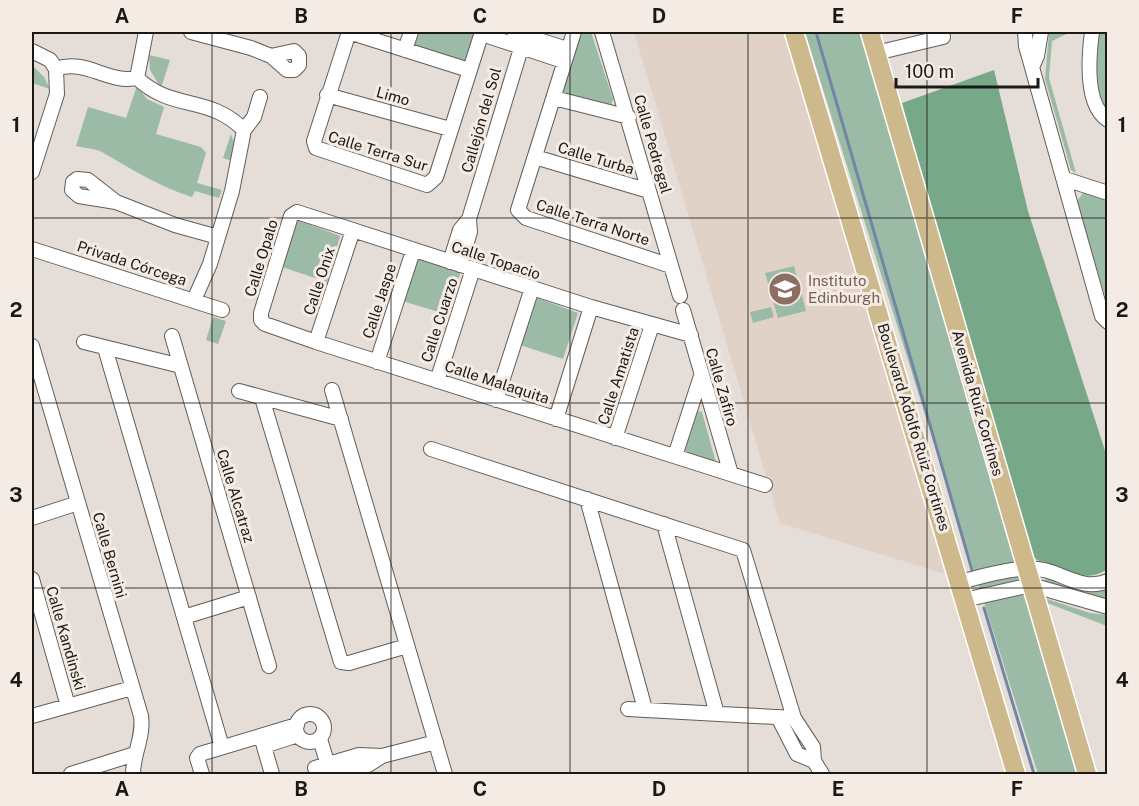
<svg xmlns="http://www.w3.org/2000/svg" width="1139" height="806" font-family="'Public Sans',sans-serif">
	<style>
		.built { fill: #e0d2c6 }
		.green { fill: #9cbba6 }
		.forest { fill: #77a988 }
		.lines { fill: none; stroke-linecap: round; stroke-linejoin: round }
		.stream { stroke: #7286a4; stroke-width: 3 }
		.minor-casing { stroke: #645d57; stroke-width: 16 }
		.major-casing { stroke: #fff; stroke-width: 21 }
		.minor { stroke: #fff; stroke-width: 14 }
		.major { stroke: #ceb98c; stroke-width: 18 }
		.grid { fill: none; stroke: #1b1916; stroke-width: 1.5; stroke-opacity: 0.55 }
		.labels { text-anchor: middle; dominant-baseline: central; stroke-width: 6; stroke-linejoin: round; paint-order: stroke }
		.street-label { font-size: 15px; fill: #1b1916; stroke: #f3ebe4 }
		.education-label { font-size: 15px; fill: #785e54; stroke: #f3ebe4; text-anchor: start }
		.neatline { fill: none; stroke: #1b1916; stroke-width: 2 }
		.grid-label { font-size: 20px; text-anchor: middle; font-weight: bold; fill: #1b1916 }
	</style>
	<rect width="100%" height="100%" fill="#e5ddd7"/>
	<path class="built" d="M634,32H784L945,574L780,523Z"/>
	<path class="green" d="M411,32H482L469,70L405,50Z
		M576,32H591L613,99L611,106L562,96L558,88Z
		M805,32H862L1024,578L1097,774H1038Z
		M1049,32H1071L1052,41L1049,78L1076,173L1071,170L1045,79Z
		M1099,32H1107V112L1095,83Z
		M149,55L170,60L161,88L150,70Z
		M32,65L44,77L50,89L32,83Z
		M137,86L147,99L164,107L156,134L201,147L206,153L197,183L222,190L219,198L195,191L192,197C160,187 135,171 107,155C99,149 86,148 76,146L88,107L126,118Z
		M231,134L235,146V162L223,158Z
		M1084,192L1107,197V302L1076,202Z
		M298,220L340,236L327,282L279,266Z
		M413,257L460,273L449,315L399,300Z
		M794,266L806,311L778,318L765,273Z
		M535,297L578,313L563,359L517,344Z
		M771,307L774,317L753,323L750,312Z
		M213,317L226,321L218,344L206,340Z
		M694,410L702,412L716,463L679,452Z
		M1046,578L1107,588V603L1044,582Z
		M1044,598L1090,613L1107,615V626L1042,601Z"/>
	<path class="forest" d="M994,70L1028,211L1107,457V569C1088,585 1045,570 1029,553L1024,578L902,103Z"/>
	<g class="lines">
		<path class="stream" d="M816,32L972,570
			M984,608L1034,774"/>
		<defs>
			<path id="minor" d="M191,32L251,48L271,56L287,70H294L299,65V56L294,51L271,56
				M349,32L314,141L316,148L427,185L436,177L482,32
				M349,32L469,70
				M514,32L567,49
				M574,32L518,210L526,218L671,266
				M602,32L680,296
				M1025,32L1026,46L1102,316L1108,322
				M1092,32C1089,55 1084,105 1108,120
				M482,34L563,61
				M405,50L411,32
				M32,51L50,60L56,69
				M876,53L943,37L941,32
				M1033,65L1037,56L1041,32
				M56,69C86,58 107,84 137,78C173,112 208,94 244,130
				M137,78L146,32
				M327,95L450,129
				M554,98L629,117
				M535,157L649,191
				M32,172L57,94L56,69
				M1065,179L1108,193
				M116,202L88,180L77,179L73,182L72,190L79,196L116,202L175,225L218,237
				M32,249L222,310
				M450,262L460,230L469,219
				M460,265L470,232L469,219L526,32
				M194,300L210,264L232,191L244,130L254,117L260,97
				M683,310L731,474
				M691,335L591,307L297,212L291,216L261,313V320L265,324L316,342L765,485
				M172,336L269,666
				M84,342L181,366
				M316,342L353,230
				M32,346L141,716C144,737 133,754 133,774
				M105,348L222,747
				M377,362L413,251
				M437,381L473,269
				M332,390L445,774
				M239,391L341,419
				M262,398L341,662L349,663L407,646
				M496,400L532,288
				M556,419L591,307
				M615,438L652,325
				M431,449L743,550L794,718L813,747L814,761L822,774
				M675,456L701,376
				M587,499L645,709
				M32,518L78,503
				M664,524L717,714
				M32,579L68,706
				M959,582C985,576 1017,565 1044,570C1066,575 1084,591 1108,581
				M964,600L1031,585L1108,607
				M184,617L249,597
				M628,709L794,718
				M296 728a14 14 0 1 1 28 0a14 14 0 1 1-28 0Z
				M32,716L132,688
				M778,717L797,754L814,761
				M261,736L272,774
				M320,739L330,772
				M264,746L298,735
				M315,768L359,755L382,756
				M71,774L135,754
				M202,774L197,758L200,754L297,725
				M336,774L368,765L382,756L436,742"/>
			<path id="major" d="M794,32L1016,774
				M870,32L1087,774"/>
		</defs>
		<use href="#minor" class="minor-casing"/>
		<use href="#major" class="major-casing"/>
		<use href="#minor" class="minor"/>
		<use href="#major" class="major"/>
	</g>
	<path class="grid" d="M212,32V774M391,32V774M570,32V774M748,32V774M927,32V774M32,218H1108M32,403H1108M32,588H1108"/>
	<defs>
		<symbol id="school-disc" viewBox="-11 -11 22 22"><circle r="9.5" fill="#8d6e63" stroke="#f3ebe4"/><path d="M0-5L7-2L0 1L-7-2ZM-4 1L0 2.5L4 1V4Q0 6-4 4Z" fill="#fff"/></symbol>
	</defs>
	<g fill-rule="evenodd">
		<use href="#school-disc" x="766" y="270" width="38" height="38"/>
	</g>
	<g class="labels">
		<g class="street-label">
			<text transform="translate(393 96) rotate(16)">Limo</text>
			<text transform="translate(481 120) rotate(-74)">Callejón del Sol</text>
			<text transform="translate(653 144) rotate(74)">Calle Pedregal</text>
			<text transform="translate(378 151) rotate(17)">Calle Terra Sur</text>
			<text transform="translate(596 158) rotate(17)">Calle Turba</text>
			<text transform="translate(593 222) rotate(18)">Calle Terra Norte</text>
			<text transform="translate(261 258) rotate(-73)">Calle Opalo</text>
			<text transform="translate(496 260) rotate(18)">Calle Topacio</text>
			<text transform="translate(132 263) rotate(18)">Privada Córcega</text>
			<text transform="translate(319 281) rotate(-72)">Calle Onix</text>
			<text transform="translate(379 301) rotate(-72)">Calle Jaspe</text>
			<text transform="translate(439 320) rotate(-72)">Calle Cuarzo</text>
			<text transform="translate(618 376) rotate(-72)">Calle Amatista</text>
			<text transform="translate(497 382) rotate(18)">Calle Malaquita</text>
			<text transform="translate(722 387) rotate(74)">Calle Zafiro</text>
			<text transform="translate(978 403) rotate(74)">Avenida Ruiz Cortines</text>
			<text transform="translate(914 427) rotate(73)">Boulevard Adolfo Ruiz Cortines</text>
			<text transform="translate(236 496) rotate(73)">Calle Alcatraz</text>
			<text transform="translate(110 555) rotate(74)">Calle Bernini</text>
			<text transform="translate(66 638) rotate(74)">Calle Kandinski</text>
		</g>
		<g class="education-label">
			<text x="808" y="280">Instituto<tspan x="808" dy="17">Edinburgh</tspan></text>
		</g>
	</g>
	<rect width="1139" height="806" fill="none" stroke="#f3ebe4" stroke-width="66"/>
	<path d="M896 78v9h142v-9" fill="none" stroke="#1b1916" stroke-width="3"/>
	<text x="905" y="78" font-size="18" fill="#1b1916" stroke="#f3ebe4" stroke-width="4.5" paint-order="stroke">100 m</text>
	<rect x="33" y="33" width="1073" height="740" class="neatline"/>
	<g class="grid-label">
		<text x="122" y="23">A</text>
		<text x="301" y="23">B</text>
		<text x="480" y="23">C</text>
		<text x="659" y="23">D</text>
		<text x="838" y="23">E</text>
		<text x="1017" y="23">F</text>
		<text x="16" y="132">1</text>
		<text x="1122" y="132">1</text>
		<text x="16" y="317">2</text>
		<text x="1122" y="317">2</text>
		<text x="16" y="502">3</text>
		<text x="1122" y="502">3</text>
		<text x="16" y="687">4</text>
		<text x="1122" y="687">4</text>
		<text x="122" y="796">A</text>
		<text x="301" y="796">B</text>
		<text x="480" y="796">C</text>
		<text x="659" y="796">D</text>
		<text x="838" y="796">E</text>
		<text x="1017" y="796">F</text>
	</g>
</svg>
